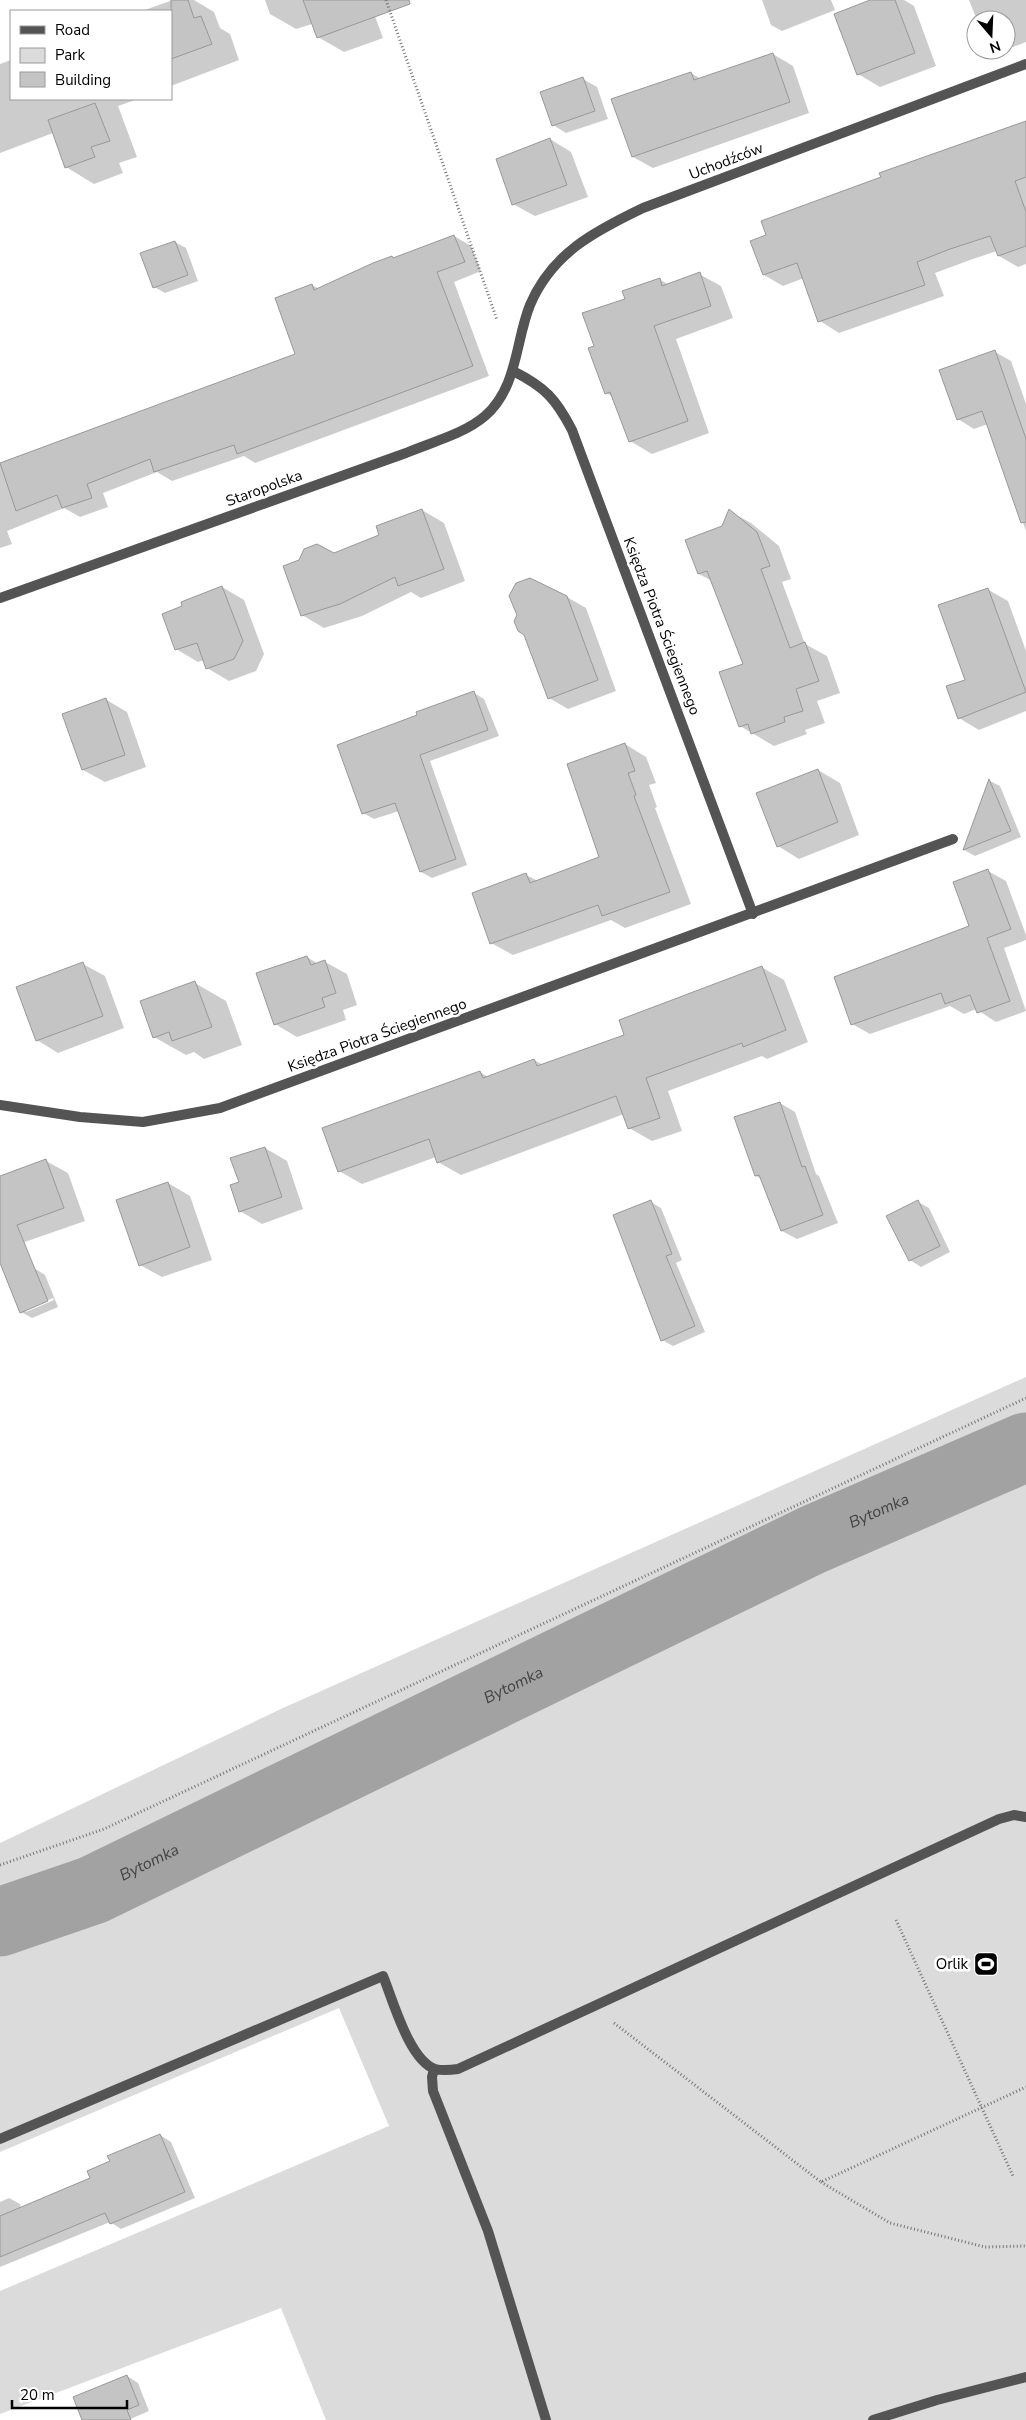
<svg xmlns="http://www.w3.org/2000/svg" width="1026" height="2420" font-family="'Nunito Sans',sans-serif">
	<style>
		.green { fill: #dbdbdb }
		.shadow { fill: #0003; fill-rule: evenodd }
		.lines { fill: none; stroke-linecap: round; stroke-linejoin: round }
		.river { stroke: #a2a2a2; stroke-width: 69 }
		.building { fill: #c4c4c4; stroke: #989898 }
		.path { stroke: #767676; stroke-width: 3; stroke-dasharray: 1 2.5; stroke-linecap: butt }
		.lane { stroke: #545454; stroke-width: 10 }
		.street { stroke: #545454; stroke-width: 10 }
		.labels { text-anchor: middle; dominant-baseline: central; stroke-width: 5; stroke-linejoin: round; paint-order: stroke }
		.street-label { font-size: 15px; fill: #000; stroke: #fff }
		.poi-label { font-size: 15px; fill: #000; stroke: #fff; text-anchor: end }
		.water-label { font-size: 16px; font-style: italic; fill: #434343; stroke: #fff }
	</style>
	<rect width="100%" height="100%" fill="#fff"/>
	<path class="green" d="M1026,1377V1426L812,1519L665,1587L338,1743L117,1856L0,1897V1843L283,1708Z
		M1026,1470V2420H326L281,2308L0,2414V2291L389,2126L339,2008L0,2152V1948L62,1927L142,1892L681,1624L824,1558Z"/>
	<path class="shadow" d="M173,0H194L214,12L220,28L230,34L239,60L171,86V11H142Z
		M265,0H369L383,38L344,52L318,37L312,24L296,29L270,14Z
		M762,0H831L835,10L782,31L771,25Z
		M874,0H904L914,6L936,66L880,87L858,74Z
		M969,0H1026V42L1013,47L1006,42V20H977Z
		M773,54L793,66L809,113L653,168L633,157L691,73L701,79Z
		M11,60V99H138L118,106L137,157L119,163L123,173L94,184L66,167L53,133L0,153V64Z
		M583,79L597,87L608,119L566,133L553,125Z
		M1026,122V264L1018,267L999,256L997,251L970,260L935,273L944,296L839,333L820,321L804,278L783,286L764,275L767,236L882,178Z
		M550,139L571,152L588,197L535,216L513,204Z
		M454,236L471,246L481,271L454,282L489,376L255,463L244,456L172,481L157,472L103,493L108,507L80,517L64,508L7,531L12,544L0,548V463L297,355L312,285L319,289L392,257L395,259Z
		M175,242L186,248L198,281L165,293L154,287Z
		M699,274L721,286L733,318L676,339L709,433L652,454L630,441L613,397L606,393L596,346L626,299L659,279L669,285Z
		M995,352L1011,361L1026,404V531L988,424L974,429L958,419Z
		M422,510L444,523L465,581L421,598L411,592L362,616L324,628L302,615L300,561L334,554L381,536Z
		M729,511L751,523L779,546L791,579L782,582L805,644L827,656L840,693L817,701L825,723L805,730L807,734L774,746L740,726L744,665L712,581L699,574Z
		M222,587L244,600L264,654L256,671L229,681L207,668L204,660L198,662L176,649L184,607Z
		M987,589L1008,601L1026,651V711L979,730L959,718Z
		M567,597L586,608L616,691L568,709L549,698L525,634Z
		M474,693L484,699L499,736L430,761L467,865L432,878L421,872L399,811L374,819L363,813L419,716Z
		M105,699L127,712L146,767L105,782L83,770Z
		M625,744L646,757L656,783L649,785L657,807L655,808L691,904L625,928L611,920L513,955L491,943L526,875L538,881L600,857Z
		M818,770L840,783L859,835L799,859L778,846Z
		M990,781L1000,786L1021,837L975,856L964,850Z
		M988,871L1006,881L1026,935V940L1004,948L1026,1011L996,1022L976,1009L964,1014L950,1006L870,1034L852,1024L971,926Z
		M307,957L318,964L325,962L347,974L357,1005L343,1010L346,1020L297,1037L275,1024Z
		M83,964L105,976L124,1028L58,1053L37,1040Z
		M761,967L784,980L808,1042L767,1059L762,1056L668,1091L682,1131L652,1141L629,1128L624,1114L461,1175L438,1162L436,1157L362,1184L339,1171L480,1072L488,1077L534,1060L543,1065L626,1035Z
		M195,983L226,1001L242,1045L204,1059L194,1052L186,1055L154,1037Z
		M780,1103L795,1112L816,1174L819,1176L838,1223L797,1239L782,1231L762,1179L756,1176Z
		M265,1148L287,1161L303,1209L262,1224L240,1211V1183Z
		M46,1161L68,1173L85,1221L19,1244L0,1233V1177Z
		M168,1183L190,1196L212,1260L162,1277L140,1265Z
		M651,1202L661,1208L682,1260L676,1263L705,1332L673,1346L662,1340Z
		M918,1202L929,1208L950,1252L921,1267L910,1260Z
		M34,1268L45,1275L58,1307L32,1318L21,1312ZM53,1298L54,1300L26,1312V1309Z
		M160,2135L171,2142L195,2198L121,2229L110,2222L0,2267V2202L9,2198L20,2204L21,2208L92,2178L111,2162Z
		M127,2376L138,2383L149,2411L128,2420H83Z"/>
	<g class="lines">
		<path class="river" id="s1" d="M0,1922L93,1890L812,1540L1026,1447"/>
	</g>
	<path class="building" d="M171,0H188L194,18L201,16L212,44L171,59Z
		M303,0H409L410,4L317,38Z
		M870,0H895L915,53L857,75L834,14Z
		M773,53L790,102L632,157L611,99L691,72L694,80Z
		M583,77L595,111L552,126L540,92Z
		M95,103L110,141L91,147L95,157L65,168L48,120Z
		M1026,121V177L1015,181L1026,212V246L998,256L990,236L950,249L917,262L925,285L818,322L797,263L763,275L750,241L766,235L761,221L881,177L879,173Z
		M550,138L567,185L512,205L496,159Z
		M454,235L465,262L437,272L473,366L237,454L234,445L154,472L150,459L87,484L92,498L62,508L57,495L16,511L0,463L295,354L275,298L312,284L314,290L373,263L392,256L393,258Z
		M175,241L188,275L153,288L140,253Z
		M700,272L711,306L654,326L688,421L629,442L610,392L605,394L588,348L594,346L582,313L625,299L622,291L660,278L662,286Z
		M995,350L1026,439V522L1021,523L982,411L957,420L939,370Z
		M422,509L444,569L398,586L395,577L340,604L301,616L283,566L299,560L304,549L317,544L334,553L379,535L376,526Z
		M729,509L757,532L770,566L761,569L790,648L805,642L819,681L796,689L803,711L784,717L785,722L751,734L748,724L739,727L719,672L743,664L707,571L698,574L685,540L722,526Z
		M530,578L567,596L598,680L548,699L524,635L518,631L514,621L517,615L509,596L516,583Z
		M222,586L243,641L234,659L206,669L197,643L175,650L162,614L182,606L181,602Z
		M988,588L1026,692L958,719L946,686L965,680L938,605Z
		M474,691L488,730L420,755L456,859L420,872L395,803L362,814L337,745L417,715L416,712Z
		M106,698L125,755L82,770L62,714Z
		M625,743L635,771L628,773L636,795L634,796L670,892L602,916L598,905L490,944L472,893L526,873L530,883L599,857L567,764Z
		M818,769L838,822L777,847L756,793Z
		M989,779L1011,831L963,850Z
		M988,869L1011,929L987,938L1010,1001L977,1013L970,995L945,1004L941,993L851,1025L834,977L969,926L953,882Z
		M307,956L311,965L325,960L336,993L322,998L325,1007L274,1025L256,973Z
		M83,962L103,1016L36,1041L16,987Z
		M762,966L786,1030L743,1047L742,1043L646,1078L660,1118L628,1129L616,1096L437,1163L429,1139L338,1172L322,1128L480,1071L483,1078L534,1059L537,1066L624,1035L619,1020Z
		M195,981L212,1027L172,1041L169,1032L153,1038L140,1001Z
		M780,1102L802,1167L805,1166L823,1215L781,1231L759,1175L755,1176L734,1117Z
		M265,1147L282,1197L239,1212L230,1185L239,1182L230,1158Z
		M46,1159L64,1208L17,1225L48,1301L20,1313L0,1263V1176Z
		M168,1182L190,1247L139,1266L116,1200Z
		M651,1200L672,1254L666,1256L695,1326L661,1341L613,1215Z
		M918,1200L940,1246L909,1261L886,1216Z
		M160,2134L185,2192L110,2224L105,2213L0,2257V2216L90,2178L87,2171L110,2161L107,2156Z
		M127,2375L139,2405L127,2410L131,2420H82L73,2397Z"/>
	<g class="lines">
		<path class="path" d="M386,0L497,320
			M0,1865L104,1829L1026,1398
			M896,1920L1013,2176
			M614,2023L821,2182L1026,2087
			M821,2182L890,2223L985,2247L1026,2246"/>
		<path class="lane" d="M434,2069L432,2077L433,2091L488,2231L546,2420
			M0,2139L383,1976C393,2000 409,2060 435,2069C443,2071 451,2070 458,2069L999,1819L1014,1815L1026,1817
			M873,2420L937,2400L1026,2377"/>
		<path class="street" d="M513,371C545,387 556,399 572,430L753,914
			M0,598L406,453C432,442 464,434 485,416C518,387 515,342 530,305C552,253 595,231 643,208L1026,64
			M0,1105L80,1117L143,1122L220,1108L953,839"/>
	</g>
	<defs>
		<symbol id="stadium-square" viewBox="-11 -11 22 22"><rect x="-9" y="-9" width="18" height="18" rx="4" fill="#000" stroke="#fff"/><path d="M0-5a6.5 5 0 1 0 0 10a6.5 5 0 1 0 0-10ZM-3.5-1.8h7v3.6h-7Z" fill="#fff"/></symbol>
	</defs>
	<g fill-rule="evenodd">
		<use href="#stadium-square" x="972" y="1950" width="28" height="28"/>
	</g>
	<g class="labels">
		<g class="street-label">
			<text transform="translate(726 161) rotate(-21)">Uchodźców</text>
			<text transform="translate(264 488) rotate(-20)">Staropolska</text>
			<text transform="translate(662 626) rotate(69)">Księdza Piotra Ściegiennego</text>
			<text transform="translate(377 1035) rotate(-20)">Księdza Piotra Ściegiennego</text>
		</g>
		<g class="poi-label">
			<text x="968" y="1964">Orlik</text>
		</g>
		<g class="water-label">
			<text stroke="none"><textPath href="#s1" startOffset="971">Bytomka</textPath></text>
			<text stroke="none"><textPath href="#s1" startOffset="566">Bytomka</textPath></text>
			<text stroke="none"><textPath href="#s1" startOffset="161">Bytomka</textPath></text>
		</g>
	</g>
	<rect x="10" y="10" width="162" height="90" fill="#ffffff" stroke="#999999"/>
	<rect x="20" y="26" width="25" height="8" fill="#545454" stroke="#999999"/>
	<text x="55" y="35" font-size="15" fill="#000000">Road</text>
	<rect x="20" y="48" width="25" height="15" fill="#dbdbdb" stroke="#999999"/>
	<text x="55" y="60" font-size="15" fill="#000000">Park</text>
	<rect x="20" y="72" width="25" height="15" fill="#c4c4c4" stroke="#999999"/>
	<text x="55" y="85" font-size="15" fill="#000000">Building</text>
	<g transform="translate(991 35) rotate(161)"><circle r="24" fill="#ffffff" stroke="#999999"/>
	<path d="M0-4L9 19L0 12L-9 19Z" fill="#000000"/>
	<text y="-8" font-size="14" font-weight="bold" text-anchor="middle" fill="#000000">N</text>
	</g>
	<path d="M12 2400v8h115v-8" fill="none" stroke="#000000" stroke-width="2.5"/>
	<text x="20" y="2400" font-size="15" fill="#000000" stroke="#ffffff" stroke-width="4" paint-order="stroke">20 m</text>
</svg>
